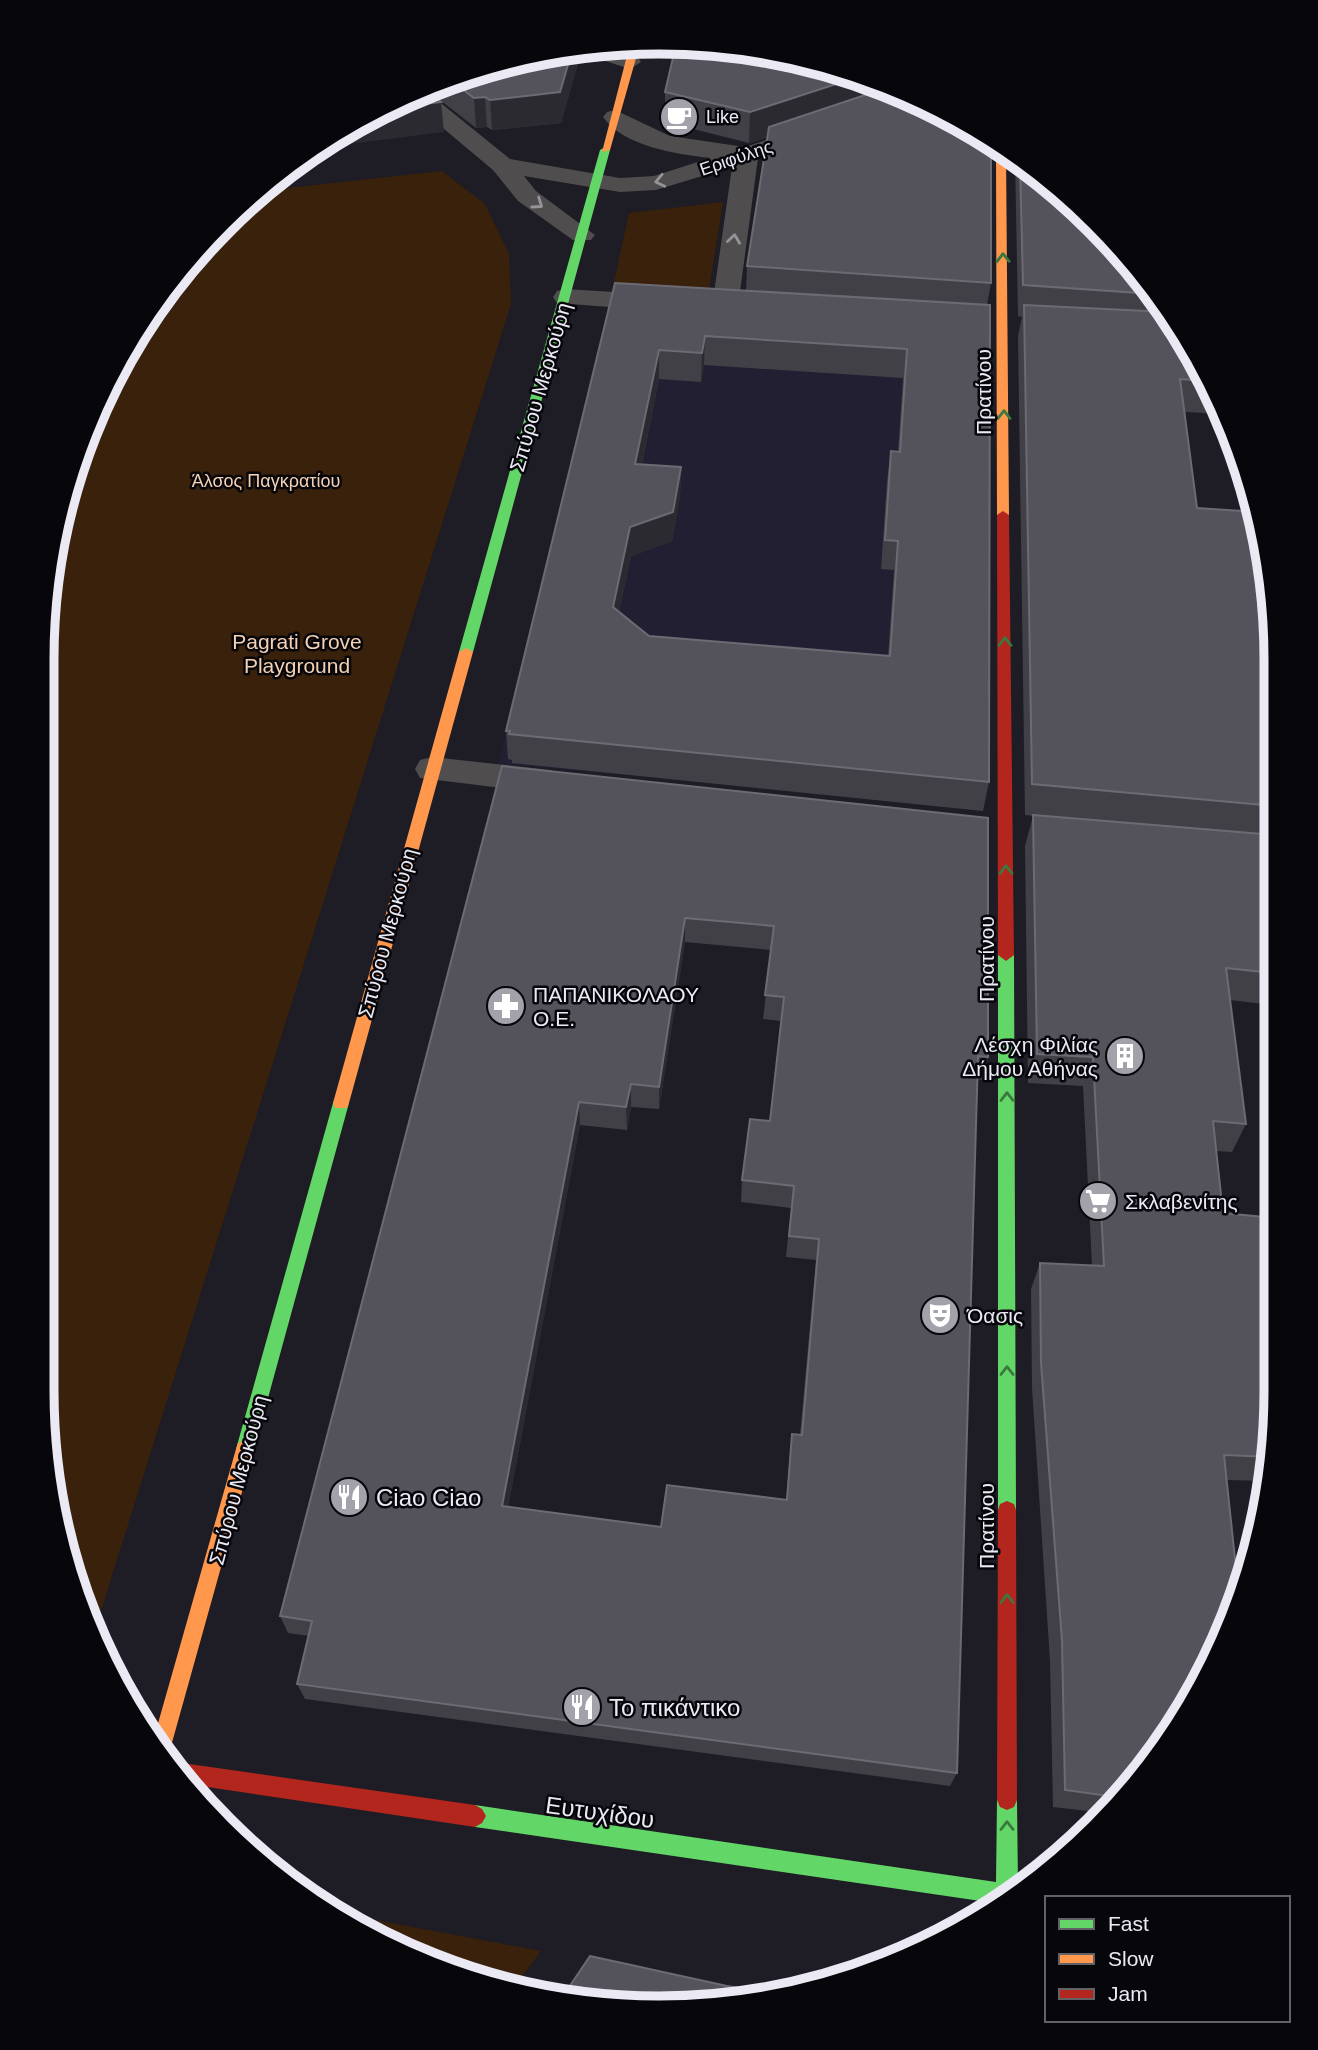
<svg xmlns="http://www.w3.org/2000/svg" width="1318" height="2050" font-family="Arial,sans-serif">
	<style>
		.built { fill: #231f32 }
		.green { fill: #39210b }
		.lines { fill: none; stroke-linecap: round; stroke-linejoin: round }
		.street { fill: #4f4d4d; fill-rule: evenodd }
		.fast { fill: #63d668; fill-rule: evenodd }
		.slow { fill: #ff974d; fill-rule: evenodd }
		.jam { fill: #b3261e; fill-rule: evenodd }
		.wall { fill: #424047; fill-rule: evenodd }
		.shaded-wall { fill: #2c2a31 }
		.building { fill: #54525a; stroke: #6c6a72; stroke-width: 2; fill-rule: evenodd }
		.oneway { stroke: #959498 }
		.oneway2 { stroke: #3a783e }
		.labels { text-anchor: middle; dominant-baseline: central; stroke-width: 5; stroke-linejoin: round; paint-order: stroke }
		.far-poi-label { font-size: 18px; fill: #ebeaf4; stroke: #07060b; text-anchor: start }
		.far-street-label { font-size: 18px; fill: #ebeaf4; stroke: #07060b }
		.far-park-label { font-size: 18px; fill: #f4d1b3; stroke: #07060b }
		.street-label { font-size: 21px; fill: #ebeaf4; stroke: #07060b }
		.park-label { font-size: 21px; fill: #f4d1b3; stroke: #07060b }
		.poi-label { font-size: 21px; fill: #ebeaf4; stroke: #07060b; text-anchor: start }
		.near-poi-label { font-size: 24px; fill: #ebeaf4; stroke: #07060b; text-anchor: start }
		.near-street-label { font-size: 24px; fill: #ebeaf4; stroke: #07060b }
		.rim { fill: none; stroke: #ebeaf4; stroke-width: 9 }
	</style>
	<rect width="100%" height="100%" fill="#1e1c24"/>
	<path class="built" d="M611,308L987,334L981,805L498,764Z"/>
	<path class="green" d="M442,171L485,204L509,254L511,304L95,1630L75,1589L42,1391L47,578L105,386L195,252L260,191Z
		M723,202L708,296L612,291L629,213Z
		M348,1915L541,1951L515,1986L460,1975Z"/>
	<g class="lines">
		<path class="street" d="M600,46L638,57L641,62L630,69L574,51Z
			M426,91L510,159L620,178L654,176L710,158C677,154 624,147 603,117L607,112L615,110L670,136L745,147L901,95L920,103L758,158L738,307L734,313H716L712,307L732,167L656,190L620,192L524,176L536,191L595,235L591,240H573L518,201L493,170L407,98Z
			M566,289L662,295L671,297L675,303L671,309L662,311L557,303L553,297L557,291Z
			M432,757L550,770L562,773L567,782L562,791L550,794L420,778L415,769L420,760Z"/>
		<path class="fast" d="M605,147L610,150L473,652L466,656L459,652L600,150Z
			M1006,949L1014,955L1016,1510L1014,1516L1007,1519L1000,1516L998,1510V955Z
			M341,1096L347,1098L349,1103L254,1449L252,1455L245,1458L238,1455L236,1449L333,1103L335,1098Z
			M1007,1790L1014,1793L1017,1800L1018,1887L1020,1888L1001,1904L475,1827L468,1823L464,1816L468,1809L475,1805L996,1882L997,1800L1000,1793Z"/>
		<path class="slow" d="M630,44H640L610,150L602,152Z
			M998,147L1006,152L1009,515L1003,519L997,515L996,149Z
			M466,648L473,652L349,1103L347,1108H335L333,1103L459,652Z
			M245,1440L252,1443L254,1449L168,1757L153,1741L236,1449L238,1443Z"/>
		<path class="jam" d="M1003,511L1009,515L1014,955L1006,961L998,955L997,515Z
			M1007,1501L1014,1504L1016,1510L1017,1800L1014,1807L1007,1810L1000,1807L997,1800L998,1510L1000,1504Z
			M182,1763L475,1805L482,1809L486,1816L482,1823L475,1827L194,1785L175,1765Z"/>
	</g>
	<path class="wall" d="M580,56L561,123L492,130L487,127L476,128L427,90L499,63Z
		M665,92L991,144V283L987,305L989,782L983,811L512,763V760L508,759L506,731L615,283L746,291L747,266L768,137L749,143L665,122ZM704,365L903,378L898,452L891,451L887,481L881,569L894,570L888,656L649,636L619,612L631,556L672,541L680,496L681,467L642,464L659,379L701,382Z
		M1015,158L1066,195L1148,283L1213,386L1223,414L1185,412L1197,508L1275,619L1273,1005L1230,1000L1246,1124L1232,1152L1216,1151L1223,1213L1272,1275L1271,1471L1268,1481L1226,1480L1123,1798L1105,1813L1053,1807L1050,1661L1032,1388L1031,1289L1040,1263L1092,1265L1083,1086L1028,1083L1025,846L1033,816L1025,815L1018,336L1022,317L1018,316Z
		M502,766L988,818V1057L982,1080L977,1079L957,1773L950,1786L305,1699L297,1684L309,1636L288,1633L280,1616ZM685,942L771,950L763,1019L781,1021L770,1121L742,1180L741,1202L791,1208L786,1257L816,1260L800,1435L792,1434L790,1453L786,1500L661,1527L508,1507L580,1125L627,1130L631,1107L659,1109Z"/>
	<path class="shaded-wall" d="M580,50V56L561,123L492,130L490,100L572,51Z
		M861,76L898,93L749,143L750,112Z
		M485,97L487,127L476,128L474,98Z
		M441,102L444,132L318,148L380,109Z
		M705,336L704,365L701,382L702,353Z
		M659,350V379L636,493L635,464Z
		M681,467L680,496L672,541L631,556L614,636L613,607L630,527Z
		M685,918V942L659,1109V1087Z
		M631,1084V1107L627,1130L626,1107Z
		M579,1102L580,1125L505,1524L502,1506Z"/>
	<path class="building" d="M676,45L739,47L861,76L750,112L665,92Z
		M572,51L560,92L490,100L485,97L474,98L452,81L499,63Z
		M886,88L967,124L991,141V283L747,266L769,127Z
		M427,90L441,102L380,109L386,106Z
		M1020,163L1066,195L1148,283L1155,294L1023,285Z
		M615,283L990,305L989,782L509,734L510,731H506ZM705,336L907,349L900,452L891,451L885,540L898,541L890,656L649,636L613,607L630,527L673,512L681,467L635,464L659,350L702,353Z
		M1024,305L1166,312L1209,381L1180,379L1197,508L1257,512L1275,619L1274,806L1032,784Z
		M502,766L988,818V1057L978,1056L957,1773L297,1684L312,1621L280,1616ZM685,918L774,926L765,995L784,997L770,1121L750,1119L742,1180L794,1186L789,1236L819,1239L802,1435L792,1434L787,1500L667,1485L661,1527L502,1506L579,1102L626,1107L631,1084L659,1087Z
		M1033,815L1274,835L1273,973L1226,968L1246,1124L1213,1121L1223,1213L1264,1217L1272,1275L1271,1457L1224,1455L1237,1578H1242L1229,1627L1123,1798L1065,1790L1062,1641L1041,1363L1040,1263L1104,1266L1093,1057L1037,1054Z
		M590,1956L727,1986L768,1992L619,2007L563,1996Z"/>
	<defs><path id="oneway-chevron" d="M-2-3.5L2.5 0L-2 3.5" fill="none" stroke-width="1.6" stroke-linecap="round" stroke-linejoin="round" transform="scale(1.75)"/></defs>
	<g class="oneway">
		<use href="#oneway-chevron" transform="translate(660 181) rotate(168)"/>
		<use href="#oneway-chevron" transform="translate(538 204) rotate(35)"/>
		<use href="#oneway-chevron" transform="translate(734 239) rotate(-82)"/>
	</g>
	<g class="oneway2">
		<use href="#oneway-chevron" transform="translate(1003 258) rotate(-91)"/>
		<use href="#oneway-chevron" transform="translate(1004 415) rotate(-90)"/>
		<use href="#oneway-chevron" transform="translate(1005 642) rotate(-90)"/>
		<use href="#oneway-chevron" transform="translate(1006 870) rotate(-90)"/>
		<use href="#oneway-chevron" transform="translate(1007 1097) rotate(-90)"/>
		<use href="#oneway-chevron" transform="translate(1007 1371) rotate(-90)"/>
		<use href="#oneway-chevron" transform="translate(1007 1599) rotate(-90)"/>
		<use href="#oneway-chevron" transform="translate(1007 1826) rotate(-90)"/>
	</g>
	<defs>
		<symbol id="cafe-disc" viewBox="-11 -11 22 22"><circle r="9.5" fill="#a3a2ab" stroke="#07060b"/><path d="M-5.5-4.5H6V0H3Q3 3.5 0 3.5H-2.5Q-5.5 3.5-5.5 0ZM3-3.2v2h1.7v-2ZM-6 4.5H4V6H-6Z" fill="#fff"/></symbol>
		<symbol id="pharmacy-disc" viewBox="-11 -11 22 22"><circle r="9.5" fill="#a3a2ab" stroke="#07060b"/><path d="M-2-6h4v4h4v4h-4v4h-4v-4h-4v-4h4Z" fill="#fff"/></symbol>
		<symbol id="building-disc" viewBox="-11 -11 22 22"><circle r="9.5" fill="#a3a2ab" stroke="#07060b"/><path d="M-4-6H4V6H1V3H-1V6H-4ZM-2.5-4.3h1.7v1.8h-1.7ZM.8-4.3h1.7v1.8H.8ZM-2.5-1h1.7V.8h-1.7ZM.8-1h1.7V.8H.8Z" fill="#fff"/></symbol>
		<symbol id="supermarket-disc" viewBox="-11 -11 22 22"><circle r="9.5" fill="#a3a2ab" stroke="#07060b"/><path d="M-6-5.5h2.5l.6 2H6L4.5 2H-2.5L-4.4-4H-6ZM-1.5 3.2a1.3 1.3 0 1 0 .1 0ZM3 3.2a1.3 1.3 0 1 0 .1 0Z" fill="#fff"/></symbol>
		<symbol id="theatre-disc" viewBox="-11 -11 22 22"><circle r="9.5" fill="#a3a2ab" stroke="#07060b"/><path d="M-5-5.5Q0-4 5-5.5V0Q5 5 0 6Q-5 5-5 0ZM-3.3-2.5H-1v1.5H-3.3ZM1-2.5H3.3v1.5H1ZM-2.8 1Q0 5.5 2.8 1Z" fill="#fff"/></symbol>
		<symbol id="restaurant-disc" viewBox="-11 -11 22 22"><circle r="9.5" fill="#a3a2ab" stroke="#07060b"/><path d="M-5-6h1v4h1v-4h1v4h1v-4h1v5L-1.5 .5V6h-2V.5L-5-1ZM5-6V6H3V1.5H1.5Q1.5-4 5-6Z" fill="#fff"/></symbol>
	</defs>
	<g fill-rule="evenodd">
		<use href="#cafe-disc" x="657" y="95" width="44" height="44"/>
		<use href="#pharmacy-disc" x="484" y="984" width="44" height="44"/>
		<use href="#building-disc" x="1103" y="1034" width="44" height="44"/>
		<use href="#supermarket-disc" x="1076" y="1179" width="44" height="44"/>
		<use href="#theatre-disc" x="918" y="1293" width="44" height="44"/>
		<use href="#restaurant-disc" x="327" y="1475" width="44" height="44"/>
		<use href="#restaurant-disc" x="560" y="1685" width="44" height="44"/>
	</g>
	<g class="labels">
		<g class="far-poi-label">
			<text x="706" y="117">Like</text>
		</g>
		<g class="far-street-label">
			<text transform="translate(736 158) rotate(-19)">Εριφύλης</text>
		</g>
		<g class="far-park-label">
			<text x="266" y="481">Άλσος Παγκρατίου</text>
		</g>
		<g class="street-label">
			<text transform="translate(540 387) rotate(-74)">Σπύρου Μερκούρη</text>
			<text transform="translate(983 392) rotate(-90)">Πρατίνου</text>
			<text transform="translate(387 933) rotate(-75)">Σπύρου Μερκούρη</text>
			<text transform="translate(986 959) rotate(-90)">Πρατίνου</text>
			<text transform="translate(238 1480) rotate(-75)">Σπύρου Μερκούρη</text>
			<text transform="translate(986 1526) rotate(-90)">Πρατίνου</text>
		</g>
		<g class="park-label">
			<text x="297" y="641">Pagrati Grove<tspan x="297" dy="24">Playground</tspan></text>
		</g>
		<g class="poi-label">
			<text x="533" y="994">ΠΑΠΑΝΙΚΟΛΑΟΥ<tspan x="533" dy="24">Ο.Ε.</tspan></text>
			<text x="1098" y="1044" text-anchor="end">Λέσχη Φιλίας<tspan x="1098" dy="24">Δήμου Αθήνας</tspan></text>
			<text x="1125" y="1201">Σκλαβενίτης</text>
			<text x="967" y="1315">Όασις</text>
		</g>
		<g class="near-poi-label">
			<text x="376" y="1497">Ciao Ciao</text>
			<text x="609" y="1707">Το πικάντικο</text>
		</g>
		<g class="near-street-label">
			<text transform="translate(600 1812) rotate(8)">Ευτυχίδου</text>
		</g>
	</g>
	<path d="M0 0H1318V2050H0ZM659 54H659A605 605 0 0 1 1264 659V1391A605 605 0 0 1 659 1996H659A605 605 0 0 1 54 1391V659A605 605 0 0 1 659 54Z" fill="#07060b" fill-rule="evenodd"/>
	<path class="rim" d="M659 54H659A605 605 0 0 1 1264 659V1391A605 605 0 0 1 659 1996H659A605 605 0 0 1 54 1391V659A605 605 0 0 1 659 54Z"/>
	<rect x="1045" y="1896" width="245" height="126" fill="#07060b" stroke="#626168" stroke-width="2"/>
	<rect x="1059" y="1919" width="35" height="10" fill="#63d668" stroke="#626168" stroke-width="2"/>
	<text x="1108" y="1931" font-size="21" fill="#ebeaf4">Fast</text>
	<rect x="1059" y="1954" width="35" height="10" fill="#ff974d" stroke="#626168" stroke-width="2"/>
	<text x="1108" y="1966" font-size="21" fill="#ebeaf4">Slow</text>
	<rect x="1059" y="1989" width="35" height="10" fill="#b3261e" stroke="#626168" stroke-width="2"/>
	<text x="1108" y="2001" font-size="21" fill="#ebeaf4">Jam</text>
</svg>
